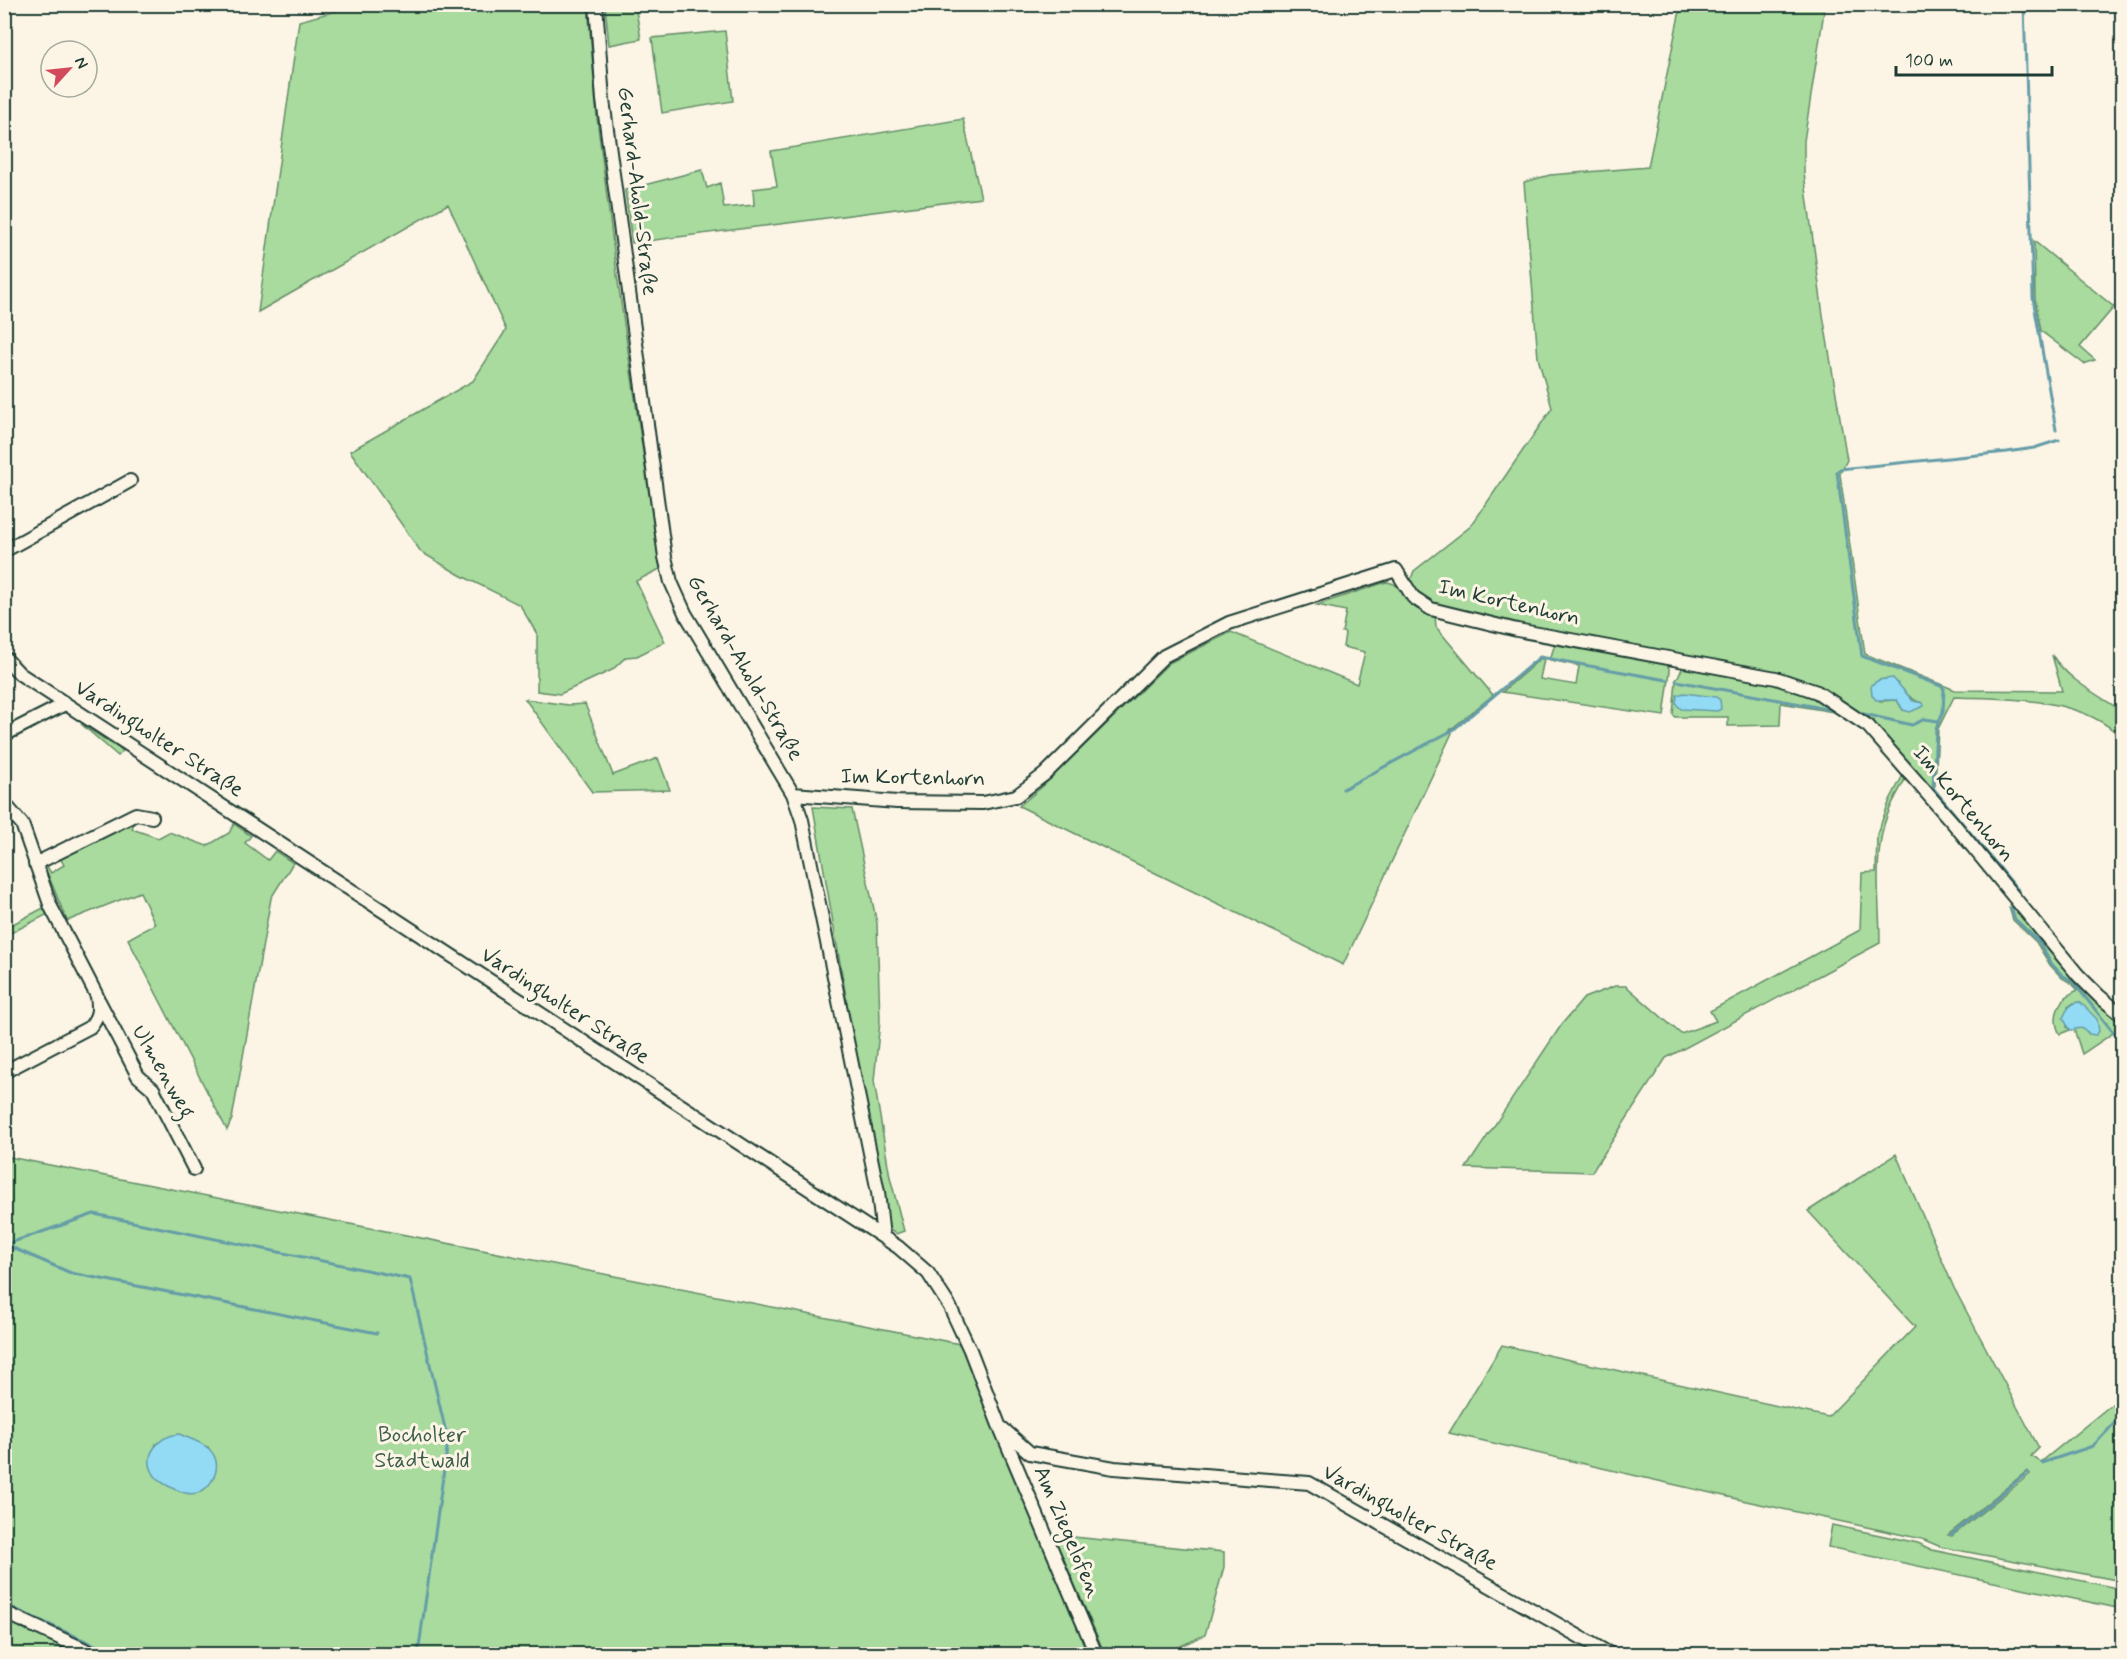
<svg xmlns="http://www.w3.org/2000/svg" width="2127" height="1659" font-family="Mynerve,sans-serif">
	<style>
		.green { fill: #a8db9d; stroke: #648c68; stroke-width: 1.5; fill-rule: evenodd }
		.water { fill: #93dbf5; stroke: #659ca8; stroke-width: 1.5 }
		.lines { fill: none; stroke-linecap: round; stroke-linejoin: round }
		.stream { stroke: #659ca8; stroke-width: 3 }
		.street-casing { stroke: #1f3d34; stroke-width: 16 }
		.street { stroke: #fcf5e5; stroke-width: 12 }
		.labels { text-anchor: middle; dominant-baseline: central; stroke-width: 6; stroke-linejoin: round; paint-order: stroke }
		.street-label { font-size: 22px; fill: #1f3d34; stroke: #fcf5e5 }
		.park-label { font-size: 22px; fill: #3a5d49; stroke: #fcf5e5 }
	</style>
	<rect width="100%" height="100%" fill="#fcf5e5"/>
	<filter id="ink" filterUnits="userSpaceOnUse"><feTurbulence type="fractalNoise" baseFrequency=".0167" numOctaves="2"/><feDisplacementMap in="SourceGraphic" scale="12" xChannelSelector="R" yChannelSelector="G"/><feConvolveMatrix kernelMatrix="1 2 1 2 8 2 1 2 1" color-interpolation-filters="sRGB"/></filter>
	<g filter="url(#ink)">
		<path class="green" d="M358,5H588L597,118L617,275L660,569L636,581L665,642L637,656L626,657L612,670L560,694L537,691V634L520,605L460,575L421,552L350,451L473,381L506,330L448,204L258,312L299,21Z
			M605,5H635L641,39L609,45Z
			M1681,5H1825L1804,141V173L1823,315L1847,460L1840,474L1865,654L1955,690L2062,691L2052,655C2069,681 2097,694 2122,711V738C2081,696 2009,699 1954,697L1938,729L1935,786L1930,788C1880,730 1854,695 1777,672L1538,628L1429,602C1420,596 1415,591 1410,581L1414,571L1471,526L1552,408L1538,358L1524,182L1550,175L1648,167ZM1888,679C1902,683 1907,701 1923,703L1903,710L1897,700L1880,701L1879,680Z
			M725,31L733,101L662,113L652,38Z
			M963,119L981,198L632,243L625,190L702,170L707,188L720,183L724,208L754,205L753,189L777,186L771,151Z
			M2034,241L2114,307L2080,347L2095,360L2084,364L2041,331L2035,299Z
			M1386,582C1402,583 1402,597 1413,606C1420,612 1427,613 1435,615L1436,627L1493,695L1449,731L1452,733L1343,965L1019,806L1043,786L1169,663L1231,632L1357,684L1365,652L1343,647L1345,633L1342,632L1346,611L1317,605Z
			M1555,643L1667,664L1670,671L1664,716L1502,692L1540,659H1544L1540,679L1576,685L1579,666L1550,660Z
			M1683,667C1733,676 1790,680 1834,709L1833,712L1781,703L1780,725L1728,726V717H1675L1673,715L1676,680Z
			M525,699L568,705L585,704L613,775L658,758L670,790L592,792Z
			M81,724L123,751L118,756Z
			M1903,775L1906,778C1895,797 1884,817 1881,839C1875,872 1880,909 1880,943L1666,1058L1592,1172L1466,1168L1562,1024L1584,998L1615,986H1626L1681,1034L1716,1021L1710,1011L1860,930L1862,873L1876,872L1877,834L1890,800Z
			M813,807L852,809L877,923L880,1021L874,1081L890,1177L904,1231L896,1234L886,1228Z
			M134,822L132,829L158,838L169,832L207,846L229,833L234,824L251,836L245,843L268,860L275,851L293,863L271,898L232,1119L227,1130L128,939L155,924L140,892L67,921L45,867L47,866L51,873L64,865L59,856Z
			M49,905L52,912L5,936V928Z
			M2009,907L2014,908C2048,948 2081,989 2122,1022V1027L2082,1054L2074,1029L2079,1027L2084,1028L2089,1034L2080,1002L2074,1003L2068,1007L2067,1027L2070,1030L2060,1034C2050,1016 2060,997 2078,990L2071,983L2062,978L2050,965L2036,942L2013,920Z
			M1896,1154L1954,1288L2039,1448L2031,1456L2041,1462L2122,1396V1581L1941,1547L1922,1539L1746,1501L1449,1433L1502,1345L1828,1417L1915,1327L1808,1211ZM2027,1471L2030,1474L1952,1536L1948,1535Z
			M4,1156L960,1344L975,1376H972L1091,1654H5ZM156,1444L208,1447L216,1463L213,1480L152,1469L150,1461Z
			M1832,1525L1918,1543L1932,1550L2122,1589V1609L1828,1547Z
			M1053,1535L1224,1552V1567L1205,1635L1163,1654H1105Z"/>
		<path class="water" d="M1893,678L1913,701L1923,703L1924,706L1910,712L1903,710L1897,700H1876L1872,695L1871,685L1879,680Z
			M1684,693L1716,697L1720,700L1721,709L1717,711L1681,709L1676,704L1677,695Z
			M2080,1002L2097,1019L2099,1031L2096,1035L2089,1034C2082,1025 2079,1029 2070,1030L2063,1018C2067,1009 2070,1003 2080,1002Z
			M179,1434C188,1438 201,1442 208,1448C224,1462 215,1487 197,1493C188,1495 182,1492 174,1489C167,1485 160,1483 155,1476C141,1456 158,1436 179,1434Z"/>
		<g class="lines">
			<path class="stream" d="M2024,4L2033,298L2056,430
				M1676,681L1833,710
				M1864,714L1912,725L1925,719L1938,721
				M1343,789L1453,730L1540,657L1667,680
				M2018,890L1933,788L1936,728L1943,712L1944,689L1941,686L1862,656L1837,472L1840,469L2007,452L2034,448L2059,440
				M2011,908L2015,919L2039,942L2050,962L2062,975L2073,982L2122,1043
				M4,1245L94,1214L410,1279L448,1441L418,1654
				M6,1245L71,1273L377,1333
				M2042,1463L2093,1446L2122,1415
				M1951,1535L2028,1472
				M4,1604L115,1654"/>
			<defs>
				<path id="street" d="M596,4L603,100L665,557L671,582L685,613L793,794L802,820L878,1192L883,1237
					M4,551L130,481
					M4,657L20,674L898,1247L928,1273L950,1307L970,1350L999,1425L1096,1654
					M4,735L65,704
					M793,794L897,802L983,803L1016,796L1045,774L1164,656L1229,623L1396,570L1413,597L1431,609L1517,630L1776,678L1817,692L1868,726L1953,823L2078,975L2099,996L2122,1015
					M4,803L22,824L51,907L97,996C99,1009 99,1016 90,1027L4,1072
					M35,864L136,814L152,817
					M99,1001L138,1076L153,1089L194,1169
					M1002,1428L1030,1453L1114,1468L1309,1483L1610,1654
					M4,1612L94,1654"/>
			</defs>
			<use href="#street" class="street-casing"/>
			<use href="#street" class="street"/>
		</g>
	</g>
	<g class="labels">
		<g class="street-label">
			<text transform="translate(637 191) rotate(83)">Gerhard-Ahold-Straße</text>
			<text transform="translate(1509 603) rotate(13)">Im Kortenhorn</text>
			<text transform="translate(745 668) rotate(60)">Gerhard-Ahold-Straße</text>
			<text transform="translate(159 739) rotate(33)">Vardingholter Straße</text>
			<text transform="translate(913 778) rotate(1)">Im Kortenhorn</text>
			<text transform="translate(1963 804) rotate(50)">Im Kortenhorn</text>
			<text transform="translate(565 1006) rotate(33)">Vardingholter Straße</text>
			<text transform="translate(163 1072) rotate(60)">Ulmenweg</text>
			<text transform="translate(1410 1518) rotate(29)">Vardingholter Straße</text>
			<text transform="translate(1067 1532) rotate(67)">Am Ziegelofen</text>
		</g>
		<g class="park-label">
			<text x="422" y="1436">Bocholter<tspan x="422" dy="25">Stadtwald</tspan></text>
		</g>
	</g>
	<rect width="2127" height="1659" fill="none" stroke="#fcf5e5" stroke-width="24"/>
	<rect x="12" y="12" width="2103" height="1635" fill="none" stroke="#1f3d34" stroke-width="2" filter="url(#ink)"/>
	<g transform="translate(69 69) rotate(63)"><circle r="28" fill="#fcf5e5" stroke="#a4ab9e" stroke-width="1.5"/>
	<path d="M0-4.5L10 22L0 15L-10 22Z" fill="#d1495b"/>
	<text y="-9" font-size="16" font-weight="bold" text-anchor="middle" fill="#1f3d34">N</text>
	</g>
	<path d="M1896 66v9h156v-9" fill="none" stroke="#1f3d34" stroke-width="3"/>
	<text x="1905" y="66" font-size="18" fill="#1f3d34" stroke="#fcf5e5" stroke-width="4.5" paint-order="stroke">100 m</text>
</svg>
